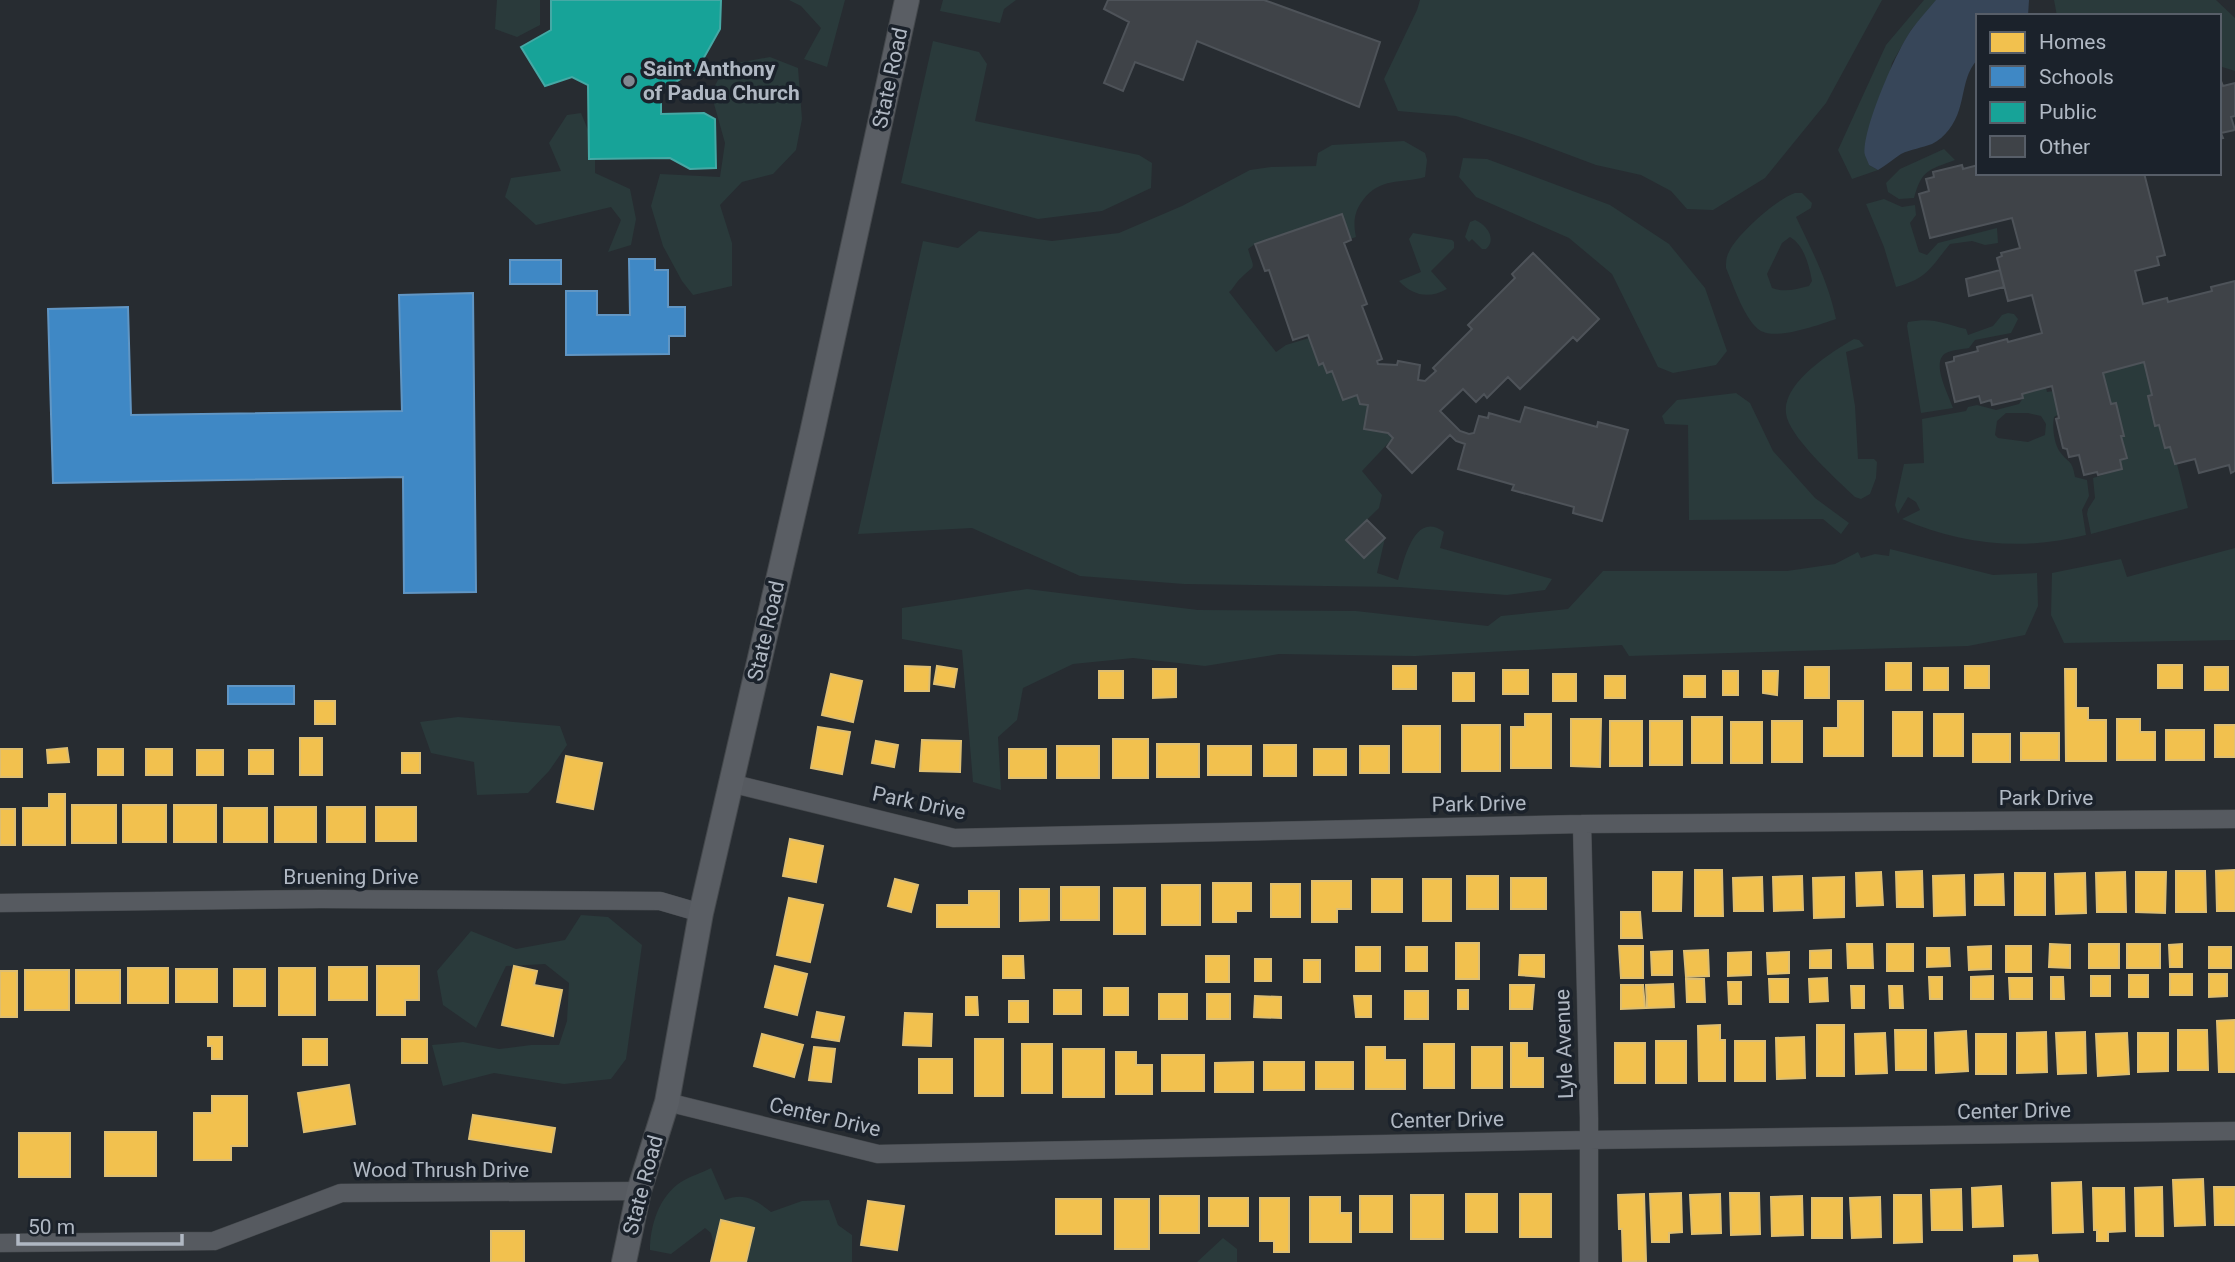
<svg xmlns="http://www.w3.org/2000/svg" width="2235" height="1262" font-family="Roboto,sans-serif">
	<style>
		.green { fill: #2a3a3b; fill-rule: evenodd }
		.water { fill: #374659 }
		.homes { fill: #f2c14e; stroke: #debe71; stroke-width: 2 }
		.schools { fill: #3f88c5; stroke: #6196c4; stroke-width: 2 }
		.public { fill: #17a398; stroke: #45a9a5; stroke-width: 2 }
		.building { fill: #3f4348; stroke: #4e5359; stroke-width: 2 }
		.lines { fill: none; stroke-linecap: round; stroke-linejoin: round }
		.street-casing { stroke: #44484c; stroke-width: 19 }
		.secondary-casing { stroke: #44484c; stroke-width: 26 }
		.street { stroke: #565a60; stroke-width: 18 }
		.secondary { stroke: #5a5e64; stroke-width: 24 }
		.poi-dot { fill: #808790; stroke: #1b222b; stroke-width: 2.5 }
		.labels { text-anchor: middle; dominant-baseline: central; stroke-width: 7; stroke-linejoin: round; paint-order: stroke }
		.poi-label { font-size: 21px; font-weight: bold; fill: #b0b8c3; stroke: #1b222b; text-anchor: start }
		.street-label { font-size: 21px; fill: #b0b8c3; stroke: #1b222b }
	</style>
	<rect width="100%" height="100%" fill="#272c31"/>
	<path class="green" d="M497,0H540V25L517,37L495,29Z
		M789,0H845L827,67L804,59L821,28L801,6Z
		M943,0H1016L1004,9L1000,23L940,11Z
		M1420,0H1882L1826,103L1765,178L1713,210L1687,209L1671,191L1641,175L1596,165L1521,137L1456,116L1398,111L1384,79L1417,10Z
		M1924,0H1937L1911,30L1892,63L1869,165L1878,170L1852,179L1838,150L1886,45Z
		M2054,0H2216L2235,18V71L2219,66V16H2057Z
		M933,41L979,52L987,64L975,121L1139,155L1152,163L1151,188L1102,211L1038,219L901,183Z
		M770,57L798,68L802,119L796,150L773,174L742,182L720,205L732,243V286L693,295L682,281L663,246L651,206L660,174L720,177L725,143L711,93L726,65Z
		M581,113L595,147V173L630,189L636,219L631,245L608,252L621,220L611,207L536,225L505,197L511,178L561,171L549,143L567,115Z
		M1404,141L1425,153L1427,160L1425,177C1401,184 1380,177 1363,200C1354,212 1353,222 1356,237L1350,239L1341,214L1255,244L1248,249C1255,272 1256,263 1241,278C1236,282 1234,288 1229,292L1276,352L1286,345L1309,338L1319,365L1323,363L1327,372L1332,371L1343,399L1357,395L1360,404L1368,405L1364,429L1388,433L1393,438L1362,471L1382,495L1379,508L1346,540L1364,558L1385,538L1377,573L1398,580C1404,561 1414,510 1444,532L1440,548L1552,579L1545,590L1507,595L1399,587L1184,584L1080,576L972,528L858,534L923,241L958,248L979,231L1052,241L1119,233L1182,206L1250,170L1271,167L1316,166L1318,153L1332,145Z
		M1944,149L1955,160C1929,170 1922,169 1914,198L1899,199L1888,192L1886,183L1900,169Z
		M1463,158L1487,159L1610,205L1669,244L1705,288L1727,351L1716,365L1673,373L1658,367L1612,274L1569,238L1476,197L1459,177Z
		M1795,193H1802L1812,203L1811,208L1796,217C1812,250 1829,284 1836,319C1818,325 1778,340 1761,331C1745,322 1733,284 1726,268C1726,262 1726,257 1729,252C1737,234 1777,199 1795,193ZM1790,237C1804,245 1809,265 1812,281L1809,286C1796,289 1785,293 1772,288L1767,274L1782,243Z
		M1884,199L1902,207L1915,205L1916,215L1910,223L1919,252L1927,255L1938,243L1997,228L1998,243L1985,245L1972,241L1950,244C1931,267 1927,279 1896,287L1884,247L1866,204Z
		M1475,220C1487,225 1497,239 1486,249H1482L1472,239L1469,242L1465,237L1470,222Z
		M1413,233L1452,240L1454,242V248L1431,271L1447,289C1429,299 1413,296 1399,281L1421,272L1409,239Z
		M2008,313L2014,314L2018,319L2011,333L1975,340L1969,348C1963,349 1952,350 1946,353C1930,362 1949,395 1953,408L1921,413L1907,326L1908,322C1934,317 1941,323 1966,329L1968,335L1993,326L2002,315Z
		M1854,339L1859,340L1864,346L1846,352L1855,406L1858,459H1874L1877,462L1876,478L1870,494L1861,499L1855,497C1837,480 1794,441 1787,418C1777,386 1830,353 1854,339Z
		M2144,362L2152,395L2148,397L2155,425H2159L2165,448L2170,447L2174,464H2177L2188,508L2091,534L2087,514L2088,509L2095,498L2093,478L2122,469L2120,460L2127,458L2121,436L2124,435L2116,403L2111,404L2103,373Z
		M2046,388L2047,392L2053,391L2059,414L2054,417C2052,427 2054,444 2060,452C2069,464 2072,459 2075,477L2087,480L2089,496L2082,510L2086,535C2023,551 1962,545 1902,519L1920,510L1916,502L1908,497L1898,514L1895,505L1904,464L1924,463L1922,419L1966,411L1968,407L1977,405L1996,410L2019,404L2023,398L2022,394ZM2006,413H2028L2041,416L2046,424L2045,435L2028,442L1998,438L1995,435L1997,421Z
		M1736,393L1750,403L1773,451L1815,498L1849,523L1841,534L1823,519L1689,520L1688,425L1665,424L1662,416L1677,400Z
		M2235,548V640L2064,643L2051,615L2052,573L2121,559L2127,577Z
		M1890,549L1993,575L2037,573L2038,606L2025,635L1968,646L1629,656L1622,645L1415,656L1279,654L1205,666L1133,658L1073,664L1023,688L1017,720L998,737L1001,790L973,782L962,650L902,639V608L1027,589L1198,610L1356,611L1488,626L1501,616L1568,609L1603,571H1787L1835,564L1858,552L1861,558L1875,554L1889,556Z
		M458,717L560,726L567,745L549,771L528,793L477,795L474,762L431,753L420,722Z
		M581,915L608,917L642,945L626,1059L611,1079L564,1084L494,1073L443,1086L432,1045L463,1042L499,1049L531,1045H559L567,1021L569,983L545,964L506,966L476,1028L443,1005L437,971L471,931L516,949L565,940Z
		M711,1168L725,1200C744,1192 756,1200 771,1212L802,1201L829,1200L838,1225L852,1235V1262H718L711,1233L705,1228L671,1254L650,1250C650,1226 659,1196 681,1182C690,1176 702,1173 711,1168Z
		M1223,1238L1237,1249V1262H1197Z"/>
	<path class="water" d="M1936,0H2029L2028,16H1978V59C1964,74 1965,92 1959,110C1955,123 1945,138 1932,144C1922,148 1911,149 1901,154C1893,159 1887,165 1878,170L1869,165C1869,164 1865,156 1865,155C1861,132 1897,49 1912,29C1919,19 1928,10 1936,0Z"/>
	<path class="homes" d="M1886,663H1911V690H1886Z
		M2158,665H2182V688H2158Z
		M905,666L930,667L929,691H905Z
		M937,666L957,669L954,687L934,684Z
		M1393,666H1416V689H1393Z
		M1965,666H1989V688H1965Z
		M1805,667H1829V698H1805Z
		M2205,667H2228V690H2205Z
		M1924,668H1948V690H1924Z
		M1153,669H1176V697L1153,698Z
		M2065,669H2076V708H2088V720H2106V761H2066Z
		M1503,670H1528V694H1503Z
		M1099,671H1123V698H1099Z
		M1723,671H1738V695H1723Z
		M1763,671H1778L1777,695L1763,693Z
		M1453,673H1474V701H1453Z
		M831,674L862,681L853,722L822,715Z
		M1553,674H1576V701H1553Z
		M1605,676H1625V698H1605Z
		M1684,676H1705V697H1684Z
		M315,701H335V724H315Z
		M1838,701H1863V756H1824V728H1838Z
		M1893,712H1922V756H1893Z
		M1525,714H1551V768H1511V727H1525Z
		M1934,714H1963V756H1934Z
		M1692,717H1722V763H1692Z
		M1571,719H1601L1600,767L1571,766Z
		M2117,719H2140V732H2155V760H2117Z
		M1610,721H1642V766H1610Z
		M1650,721H1682V765H1650Z
		M1772,721H1802V762H1772Z
		M1731,722H1762V763H1731Z
		M1462,725H1500V771H1462Z
		M2215,725H2235V757H2215Z
		M1403,726H1440V772H1403Z
		M818,727L850,732L842,774L811,768Z
		M2166,730H2204V760H2166Z
		M2021,733H2059V760H2021Z
		M1973,734H2010V762H1973Z
		M300,738H322V775H300Z
		M1113,739H1148V778H1113Z
		M922,740L961,741L960,772L920,771Z
		M876,741L898,745L894,767L872,763Z
		M1157,744H1199V777H1157Z
		M1264,745H1296V776H1264Z
		M1057,746H1099V778H1057Z
		M1208,746H1251V775H1208Z
		M1360,746H1389V773H1360Z
		M67,748L69,762L48,763L47,750Z
		M0,749H22V777H0Z
		M98,749H123V775H98Z
		M146,749H172V775H146Z
		M1009,749H1046V778H1009Z
		M1314,749H1346V775H1314Z
		M197,750H223V775H197Z
		M249,750H273V774H249Z
		M402,753H420V773H402Z
		M566,756L602,763L593,809L557,802Z
		M49,794H65V845H23V808H49Z
		M72,805H116V843H72Z
		M123,805H166V842H123Z
		M174,805H216V842H174Z
		M275,807H316V842H275Z
		M327,807H365V842H327Z
		M376,807H416V841H376Z
		M224,808H267V842H224Z
		M0,809H15V845H0Z
		M790,839L823,846L816,882L783,876Z
		M1695,870H1722L1723,916H1695Z
		M2235,870V911H2217L2216,871Z
		M1922,871L1923,907H1897L1896,872Z
		M2176,871H2205L2206,912H2176Z
		M1653,872H1682L1681,911H1653Z
		M1881,872L1883,905L1857,906L1856,873Z
		M2125,872L2126,912H2097L2096,873Z
		M2136,872H2166L2165,913L2136,912Z
		M2015,873H2045V915H2015Z
		M2085,873L2086,913L2056,914L2055,874Z
		M2003,874L2004,905H1975V875Z
		M1964,875L1965,915L1934,916L1933,876Z
		M1467,876H1498V909H1467Z
		M1802,876L1803,910L1774,911L1773,877Z
		M1762,877L1763,911H1734L1733,878Z
		M1844,877V917L1814,918L1813,878Z
		M1511,878H1546V909H1511Z
		M895,879L918,885L911,912L888,906Z
		M1372,879H1402V912H1372Z
		M1423,879H1451V921H1423Z
		M1312,881H1351V909H1337V922H1312Z
		M1213,883H1251V911H1236V922H1213Z
		M1271,884H1300V917H1271Z
		M1162,885H1200V925H1162Z
		M1061,887H1099V920H1061Z
		M1114,888H1145V934H1114Z
		M1020,889H1049V920L1020,921Z
		M969,891H999V927H937V905H969Z
		M789,898L823,905L810,962L777,955Z
		M1621,912H1640L1642,938H1621Z
		M1456,943H1479V979H1456Z
		M1847,944H1872L1873,968H1848Z
		M1887,944H1913V971H1887Z
		M2050,944L2070,945V968L2049,967Z
		M2089,944H2119V968H2089Z
		M2127,944H2160V968H2127Z
		M2182,944V967H2170L2169,945Z
		M1619,946H1643V978H1621Z
		M1991,946V969L1969,970L1968,947Z
		M2006,946H2031V972H2006Z
		M1356,947H1380V971H1356Z
		M1406,947H1427V971H1406Z
		M2209,947H2231V968H2209Z
		M1927,948H1949L1950,966L1927,967Z
		M1708,950L1709,976L1686,977L1684,951Z
		M1831,950V968H1810V951Z
		M1672,951V975H1652L1651,952Z
		M1751,952V975L1728,976V953Z
		M1789,952V973L1768,974L1767,953Z
		M1520,955H1544V977L1519,975Z
		M1003,956H1023L1024,978H1003Z
		M1206,956H1229V982H1206Z
		M1255,959H1271V981H1255Z
		M1304,960H1320V982H1304Z
		M377,966H419V1000H405V1015H377Z
		M514,966L537,971L534,985L562,990L553,1036L502,1025Z
		M775,966L807,974L797,1015L765,1007Z
		M329,967H367V1000H329Z
		M128,968H168V1003H128Z
		M279,968H315V1015H279Z
		M176,969H217V1002H176Z
		M234,969H265V1006H234Z
		M25,970H69V1010H25Z
		M76,970H120V1003H76Z
		M0,971H17V1017H0Z
		M2170,974H2192V995H2170Z
		M2209,974H2227V996L2209,997Z
		M2129,975H2148V997H2129Z
		M1993,976V999H1971V977Z
		M2091,976H2110V996H2091Z
		M1929,977H1942V999H1930Z
		M2051,977H2063L2064,999H2051Z
		M1827,978L1828,1001L1810,1002L1809,979Z
		M2009,978H2032V999H2010Z
		M1686,979H1704L1705,1002H1687Z
		M1769,979H1788V1002H1770Z
		M1728,982H1741V1004H1729Z
		M1673,984L1674,1007L1647,1008L1646,985Z
		M1510,985H1534L1532,1009H1510Z
		M1621,985H1643L1645,1008L1621,1009Z
		M1851,986H1864V1008H1852Z
		M1889,986H1902L1903,1008H1890Z
		M1104,988H1128V1015H1104Z
		M1054,990H1081V1014H1054Z
		M1458,990H1468V1009H1458Z
		M1405,991H1428V1019H1405Z
		M1159,994H1187V1019H1159Z
		M1207,994H1230V1019H1207Z
		M1255,996L1281,997V1018L1254,1017Z
		M1354,996H1371V1017H1356Z
		M966,997H977L978,1015H966Z
		M1009,1001H1028V1022H1009Z
		M817,1012L844,1017L839,1041L812,1037Z
		M905,1013L932,1014L931,1046L903,1045Z
		M2235,1020V1072H2219L2217,1021Z
		M1720,1025V1040H1725V1081H1699L1698,1026Z
		M1817,1025H1844V1076H1817Z
		M1895,1030H1926V1070H1896Z
		M2178,1030H2207L2208,1070H2178Z
		M1966,1031L1968,1071L1936,1073L1935,1033Z
		M2046,1032L2047,1072L2017,1073V1033Z
		M2085,1032L2086,1073L2058,1074L2056,1033Z
		M1885,1033L1887,1073L1856,1074L1855,1034Z
		M2127,1033L2129,1074L2098,1076L2096,1034Z
		M2138,1033H2168V1071L2138,1072Z
		M762,1034L803,1045L794,1077L754,1066Z
		M1976,1034H2006V1074H1976Z
		M208,1037H222V1059H212V1046H208Z
		M1804,1037L1805,1078L1777,1079L1776,1038Z
		M303,1039H327V1065H303Z
		M402,1039H427V1063H402Z
		M975,1039H1003V1096H975Z
		M1656,1041H1686V1083H1656Z
		M1735,1041H1765V1081H1735Z
		M1511,1043H1527V1058H1543V1087H1511Z
		M1615,1043H1645V1083H1615Z
		M1022,1044H1052V1093H1022Z
		M1424,1044H1454V1088H1424Z
		M814,1047L835,1049L831,1082L809,1080Z
		M1366,1047H1385V1060H1405V1089H1366Z
		M1472,1047H1502V1088H1472Z
		M1063,1049H1104V1097H1063Z
		M1116,1052H1136V1065H1152V1094H1116Z
		M1162,1055H1204V1091H1162Z
		M919,1059H952V1093H919Z
		M1253,1062V1092H1215V1063Z
		M1264,1062H1304V1090H1264Z
		M1316,1062H1353V1089H1316Z
		M349,1085L355,1124L304,1132L298,1093Z
		M212,1096H247V1146H231V1160H194V1113H212Z
		M473,1115L555,1128L551,1152L469,1139Z
		M105,1132H156V1176H105Z
		M19,1133H70V1177H19Z
		M2203,1179L2205,1225L2175,1226L2173,1180Z
		M2081,1182L2083,1232L2053,1233L2052,1183Z
		M2001,1186L2003,1226L1973,1227L1972,1188Z
		M2162,1187L2163,1236H2136L2135,1188Z
		M2214,1187H2235V1225H2215Z
		M2093,1188H2124L2125,1231L2108,1232V1241H2097V1230H2094Z
		M1961,1189L1962,1230H1932L1931,1190Z
		M1681,1193L1682,1232L1669,1233V1242H1652L1650,1194Z
		M1730,1193H1759L1760,1234L1731,1235Z
		M1466,1194H1497V1232H1466Z
		M1520,1194H1551V1237H1520Z
		M1644,1194L1646,1261L1623,1262L1622,1229H1619L1618,1195Z
		M1720,1194L1721,1233L1692,1234L1690,1195Z
		M1411,1195H1443V1239H1411Z
		M1894,1195H1921L1922,1242L1894,1243Z
		M1160,1196H1199V1233H1160Z
		M1360,1196H1392V1232H1360Z
		M1802,1196L1803,1235L1772,1236L1771,1197Z
		M1310,1197H1340V1213H1351V1242H1310Z
		M1880,1197L1881,1237L1852,1238L1850,1198Z
		M1209,1198H1248V1226H1209Z
		M1260,1198H1289V1252H1274V1241H1260Z
		M1812,1198H1842V1238H1812Z
		M1056,1199H1101V1234H1056Z
		M1115,1199H1149V1249H1115Z
		M868,1201L904,1206L897,1250L861,1245Z
		M721,1220L754,1228L746,1262H711Z
		M491,1231H524V1262H491Z
		M2037,1255L2038,1262H2014V1256Z"/>
	<path class="schools" d="M629,259H655V270H668V307H685V336H669V354L566,355V291H597V315H630Z
		M510,260H561V284H510Z
		M473,293L476,592L404,593L403,477L53,483L48,309L128,307L131,415L402,411L399,295Z
		M228,686H294V704H228Z"/>
	<path class="public" d="M551,0H721L720,29L697,70L661,90V114L704,113L715,119L716,168L690,169L670,158L589,159L588,85L572,77L545,86L521,47L551,30Z"/>
	<path class="building" d="M1108,0H1264L1380,42L1359,107L1197,41L1183,80L1135,62L1123,91L1104,83L1129,22L1104,9Z
		M2219,76L2223,86L2235,83V116L2231,117L2235,130L2221,133L2223,138L2219,139Z
		M1962,165L1963,169L1978,165V173H2144L2165,255L2157,257L2159,265L2135,271L2143,304L2167,298L2168,302L2212,291L2211,287L2235,281V471L2231,473L2229,465L2199,473L2195,459L2175,464L2170,447L2165,448L2159,425L2155,426L2148,396L2152,395L2144,362L2103,373L2111,404L2116,403L2124,436H2121L2127,458L2120,460L2122,469L2098,475L2097,472L2084,475L2079,455L2069,457L2067,449L2063,448L2056,419L2059,418L2052,386L2022,394L2023,398L1992,405L1991,400L1981,403L1979,396L1955,402L1946,363L1954,361V357L1978,351L1977,347L2007,339L2008,342L2042,333L2032,295L2008,301L1997,258L2002,256L2001,253L2020,248L2012,218L1930,238L1919,194L1929,191L1926,179L1934,177L1933,172Z
		M1342,214L1351,240L1344,243L1367,304L1362,306L1382,359L1377,361L1378,364L1397,365L1398,361L1420,365L1418,380L1425,381L1436,371L1433,368L1472,329L1468,325L1515,278L1512,274L1533,253L1599,319L1577,341L1573,337L1520,389L1508,377L1487,398L1484,394L1476,402L1463,389L1440,411L1460,431L1469,434L1474,433L1479,416L1488,418L1489,413L1520,422L1525,407L1597,427L1598,422L1628,430L1602,521L1573,513L1574,507L1512,490L1514,485L1458,469L1465,444L1456,441L1450,435L1412,473L1387,447L1393,438L1388,433L1364,429L1368,405L1360,404L1357,395L1343,400L1332,371L1327,373L1323,363L1319,365L1308,335L1293,340L1269,270L1265,271L1255,244Z
		M2000,270L2004,287L1969,296L1966,279Z
		M1367,520L1385,538L1364,558L1346,540Z"/>
	<g class="lines">
		<defs>
			<path id="street" d="M730,783L954,838L1582,824L2235,819
				M1582,824L1589,1118V1262
				M0,903L320,899L660,901L701,913
				M667,1102L878,1154L1589,1140L2235,1131
				M0,1243L214,1241L341,1193L639,1191"/>
			<path id="secondary" d="M624,1262L639,1191L667,1102L701,913L812,433L907,0"/>
		</defs>
		<use href="#street" class="street-casing"/>
		<use href="#secondary" class="secondary-casing"/>
		<use href="#street" class="street"/>
		<use href="#secondary" class="secondary"/>
	</g>
	<circle class="poi-dot" cx="629" cy="81" r="7"/>
	<g class="labels">
		<g class="poi-label">
			<text x="643" y="69">Saint Anthony<tspan x="643" dy="24">of Padua Church</tspan></text>
		</g>
		<g class="street-label">
			<text transform="translate(890 78) rotate(-78)">State Road</text>
			<text transform="translate(766 631) rotate(-77)">State Road</text>
			<text x="2046" y="798">Park Drive</text>
			<text transform="translate(919 803) rotate(12)">Park Drive</text>
			<text transform="translate(1479 804) rotate(-1)">Park Drive</text>
			<text x="351" y="877">Bruening Drive</text>
			<text transform="translate(1564 1044) rotate(-92)">Lyle Avenue</text>
			<text transform="translate(2014 1111) rotate(-1)">Center Drive</text>
			<text transform="translate(825 1117) rotate(13)">Center Drive</text>
			<text transform="translate(1447 1120) rotate(-1)">Center Drive</text>
			<text x="441" y="1170">Wood Thrush Drive</text>
			<text transform="translate(643 1185) rotate(-75)">State Road</text>
		</g>
	</g>
	<rect x="1976" y="14" width="245" height="161" fill="#1b222b" stroke="#575e68" stroke-width="2"/>
	<rect x="1990" y="32" width="35" height="21" fill="#f2c14e" stroke="#575e68" stroke-width="2"/>
	<text x="2039" y="49" font-size="21" fill="#b0b8c3">Homes</text>
	<rect x="1990" y="66" width="35" height="21" fill="#3f88c5" stroke="#575e68" stroke-width="2"/>
	<text x="2039" y="84" font-size="21" fill="#b0b8c3">Schools</text>
	<rect x="1990" y="102" width="35" height="21" fill="#17a398" stroke="#575e68" stroke-width="2"/>
	<text x="2039" y="119" font-size="21" fill="#b0b8c3">Public</text>
	<rect x="1990" y="136" width="35" height="21" fill="#3f4348" stroke="#575e68" stroke-width="2"/>
	<text x="2039" y="154" font-size="21" fill="#b0b8c3">Other</text>
	<path d="M18 1234v10h164v-10" fill="none" stroke="#b0b8c3" stroke-width="3.5"/>
	<text x="28" y="1234" font-size="21" fill="#b0b8c3" stroke="#1b222b" stroke-width="5" paint-order="stroke">50 m</text>
</svg>
